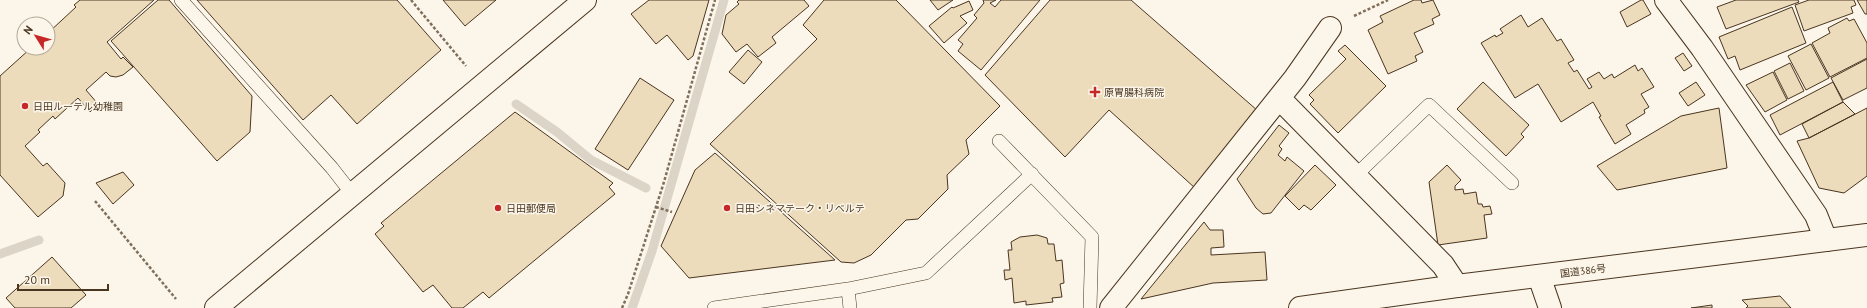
<svg xmlns="http://www.w3.org/2000/svg" width="1867" height="308" font-family="'PT Sans','Noto Sans JP',sans-serif">
	<style>
		.lines { fill: none; stroke-linecap: round; stroke-linejoin: round }
		.stream { stroke: #dcd4c6; stroke-width: 9 }
		.building { fill: #ecdcbc; stroke: #4a3520 }
		.service-casing { stroke: #4a3520; stroke-width: 14 }
		.minor-casing { stroke: #4a3520; stroke-width: 24 }
		.tertiary-casing { stroke: #4a3520; stroke-width: 24 }
		.trunk-casing { stroke: #4a3520; stroke-width: 24 }
		.path { stroke: #7f6f5c; stroke-width: 2.5; stroke-dasharray: 3 2; stroke-linecap: butt }
		.service { stroke: #fbf6e9; stroke-width: 13 }
		.minor { stroke: #fbf6e9; stroke-width: 22 }
		.tertiary { stroke: #fbf6e9; stroke-width: 22 }
		.trunk { stroke: #fbf6e9; stroke-width: 22 }
		.poi-dot { fill: #c62828; stroke: #fbf6e9; stroke-width: 1.5 }
		.labels { text-anchor: middle; dominant-baseline: central; stroke-width: 3; stroke-linejoin: round; paint-order: stroke }
		.poi-label { font-size: 10px; fill: #4a3520; stroke: #fbf6e9; text-anchor: start }
		.street-label { font-size: 10px; fill: #4a3520; stroke: #fbf6e9 }
	</style>
	<rect width="100%" height="100%" fill="#fbf6e9"/>
	<g class="lines">
		<path class="stream" d="M516,104L557,132L591,160L646,188
			M0,254L39,240
			M632,308L652,251L724,0"/>
	</g>
	<path class="building" d="M80,0H154L107,42L121,59L123,57L133,67L123,75L116,77L110,76L106,72L86,90L98,104L90,112L78,98L55,119L53,116L38,130L40,132L25,146L43,166L47,163L65,183L63,196L38,217L0,175V76L31,48H48V33L76,7L74,5Z
		M158,0H169L252,96L250,132L217,161L111,41Z
		M197,0H397L441,50L357,124L331,95L303,120Z
		M443,0H496L465,26Z
		M649,0H709L693,56L688,60L667,35L656,44L631,14Z
		M739,0H804L809,6L772,37L776,43L758,57L747,44L736,52L722,34L726,15L739,4L737,2Z
		M824,0H896L1000,106L966,140L969,154L947,175L948,189L918,219L906,220L871,255L854,263L841,262L710,144L817,39L803,25Z
		M930,0H953L938,10Z
		M983,0H996L990,3L995,7L1001,0H1040L981,70L958,51L963,44L958,40L977,18L974,15L984,3Z
		M1050,0H1131L1258,111L1195,188L1109,110L1065,157L985,75Z
		M1414,0H1421L1422,3L1433,0L1440,15L1432,19L1434,24L1414,33L1423,52L1415,56L1417,61L1388,74L1368,30L1383,22L1380,16Z
		M1641,0H1643L1651,14L1627,27L1620,12Z
		M1736,0H1798L1799,2L1726,29L1717,7Z
		M1809,0H1854L1856,5L1851,7L1853,13L1804,31L1795,5Z
		M1857,0H1867V14H1865Z
		M969,1L973,10L960,16L967,23L944,43L929,26L952,7L953,8Z
		M1792,7L1806,43L1740,70L1735,56L1728,59L1719,37Z
		M1521,15L1528,27L1542,18L1557,41L1561,39L1574,60L1568,63L1574,72L1577,70L1589,89L1592,87L1587,79L1599,72L1604,79L1612,74L1614,78L1635,65L1638,71L1642,68L1654,87L1641,94L1649,107L1644,110L1645,113L1626,125L1631,134L1615,144L1599,117L1601,116L1593,102L1561,122L1538,84L1515,98L1481,43L1495,35L1496,37L1503,33L1500,29Z
		M1847,18L1849,21L1854,19L1867,43V58L1830,77L1812,43L1830,33L1828,28Z
		M1811,44L1829,78L1806,90L1788,56Z
		M1345,45L1386,86L1338,133L1310,104L1314,100L1309,95L1346,59L1338,51Z
		M748,50L762,62L744,84L729,72Z
		M1683,53L1692,66L1684,71L1675,58Z
		M1867,59V88L1843,100L1831,78Z
		M1790,63L1804,91L1788,99L1774,71Z
		M1773,72L1787,100L1765,112L1746,85Z
		M640,78L674,100L628,170L595,149Z
		M1483,82L1529,125L1521,134L1524,137L1506,156L1457,109Z
		M1696,82L1705,95L1688,106L1679,93Z
		M1833,82L1843,102L1780,135L1770,115Z
		M1843,102L1855,114L1809,138L1802,124Z
		M1719,108L1727,168L1617,190L1597,166L1681,116Z
		M1867,108V176L1844,193L1819,188L1797,141L1809,138Z
		M515,112L613,183L609,187L615,194L489,298L483,292L463,308H452L433,285L423,292L375,234L384,226L381,223Z
		M1279,125L1289,133L1279,146L1282,149L1278,155L1285,161L1287,157L1304,171L1271,213L1263,214L1256,208L1237,179Z
		M715,153L835,260L689,278L661,246L695,170Z
		M1315,165L1336,185L1311,210L1304,205L1299,210L1285,196Z
		M1447,165L1461,180L1455,186V190L1463,189L1464,194L1476,192L1478,204H1482L1483,207L1490,206L1492,214L1484,215L1487,238L1438,245L1429,182Z
		M123,172L134,185L113,204L96,183Z
		M1204,222L1210,230H1223L1224,247L1211,248V255L1265,252L1267,280L1213,283L1141,299Z
		M1037,235L1047,238L1048,244H1054L1056,261L1062,260L1064,283L1060,284L1062,297L1052,298L1053,302L1026,305V301L1014,303L1012,278L1005,280L1004,270H1010L1008,250H1012L1011,242L1020,237Z
		M52,257L86,295L71,308H15L6,298Z
		M1780,296L1791,308H1746L1748,306L1742,300Z
		M1712,305V308H1691Z"/>
	<g class="lines">
		<defs>
			<path id="service" d="M181,0L332,168L353,195
				M999,141L1092,237L1090,308
				M1355,176L1429,105L1512,183
				M848,289L926,273L1032,174
				M714,308L848,289L850,308"/>
			<path id="minor" d="M1666,0L1702,48L1816,215L1826,240
				M1279,98L1443,265L1457,286
				M1539,276L1550,308
				M1111,308L1295,78L1330,28"/>
			<path id="tertiary" d="M216,308L585,0"/>
			<path id="trunk" d="M1300,308L1457,286L1867,235"/>
		</defs>
		<use href="#service" class="service-casing"/>
		<use href="#minor" class="minor-casing"/>
		<use href="#tertiary" class="tertiary-casing"/>
		<use href="#trunk" class="trunk-casing"/>
		<path class="path" d="M411,0L466,66
			M1354,16L1388,0
			M95,201L176,299
			M656,207L672,212
			M622,308L628,294L664,182L715,0"/>
		<use href="#service" class="service"/>
		<use href="#minor" class="minor"/>
		<use href="#tertiary" class="tertiary"/>
		<use href="#trunk" class="trunk"/>
	</g>
	<g class="poi-dot">
		<path d="M1093 86h4v4h4v4h-4v4h-4v-4h-4v-4h4z"/>
		<circle cx="25" cy="106" r="4"/>
		<circle cx="498" cy="208" r="4"/>
		<circle cx="727" cy="208" r="4"/>
	</g>
	<g class="labels">
		<g class="poi-label">
			<text x="1104" y="92">原胃腸科病院</text>
			<text x="33" y="106">日田ルーテル幼稚園</text>
			<text x="506" y="208">日田郵便局</text>
			<text x="735" y="208">日田シネマテーク・リベルテ</text>
		</g>
		<g class="street-label">
			<text transform="translate(1583 271) rotate(-7)">国道386号</text>
		</g>
	</g>
	<g transform="translate(36 36) rotate(307)"><circle r="19" fill="#fbf6e9" stroke="#b4a999"/>
	<path d="M0-3L7 15L0 10L-7 15Z" fill="#c62828"/>
	<text y="-6" font-size="11" font-weight="bold" text-anchor="middle" fill="#4a3520">N</text>
	</g>
	<path d="M18 284v6h90v-6" fill="none" stroke="#4a3520" stroke-width="2"/>
	<text x="24" y="284" font-size="12" fill="#4a3520" stroke="#fbf6e9" stroke-width="3" paint-order="stroke">20 m</text>
</svg>
